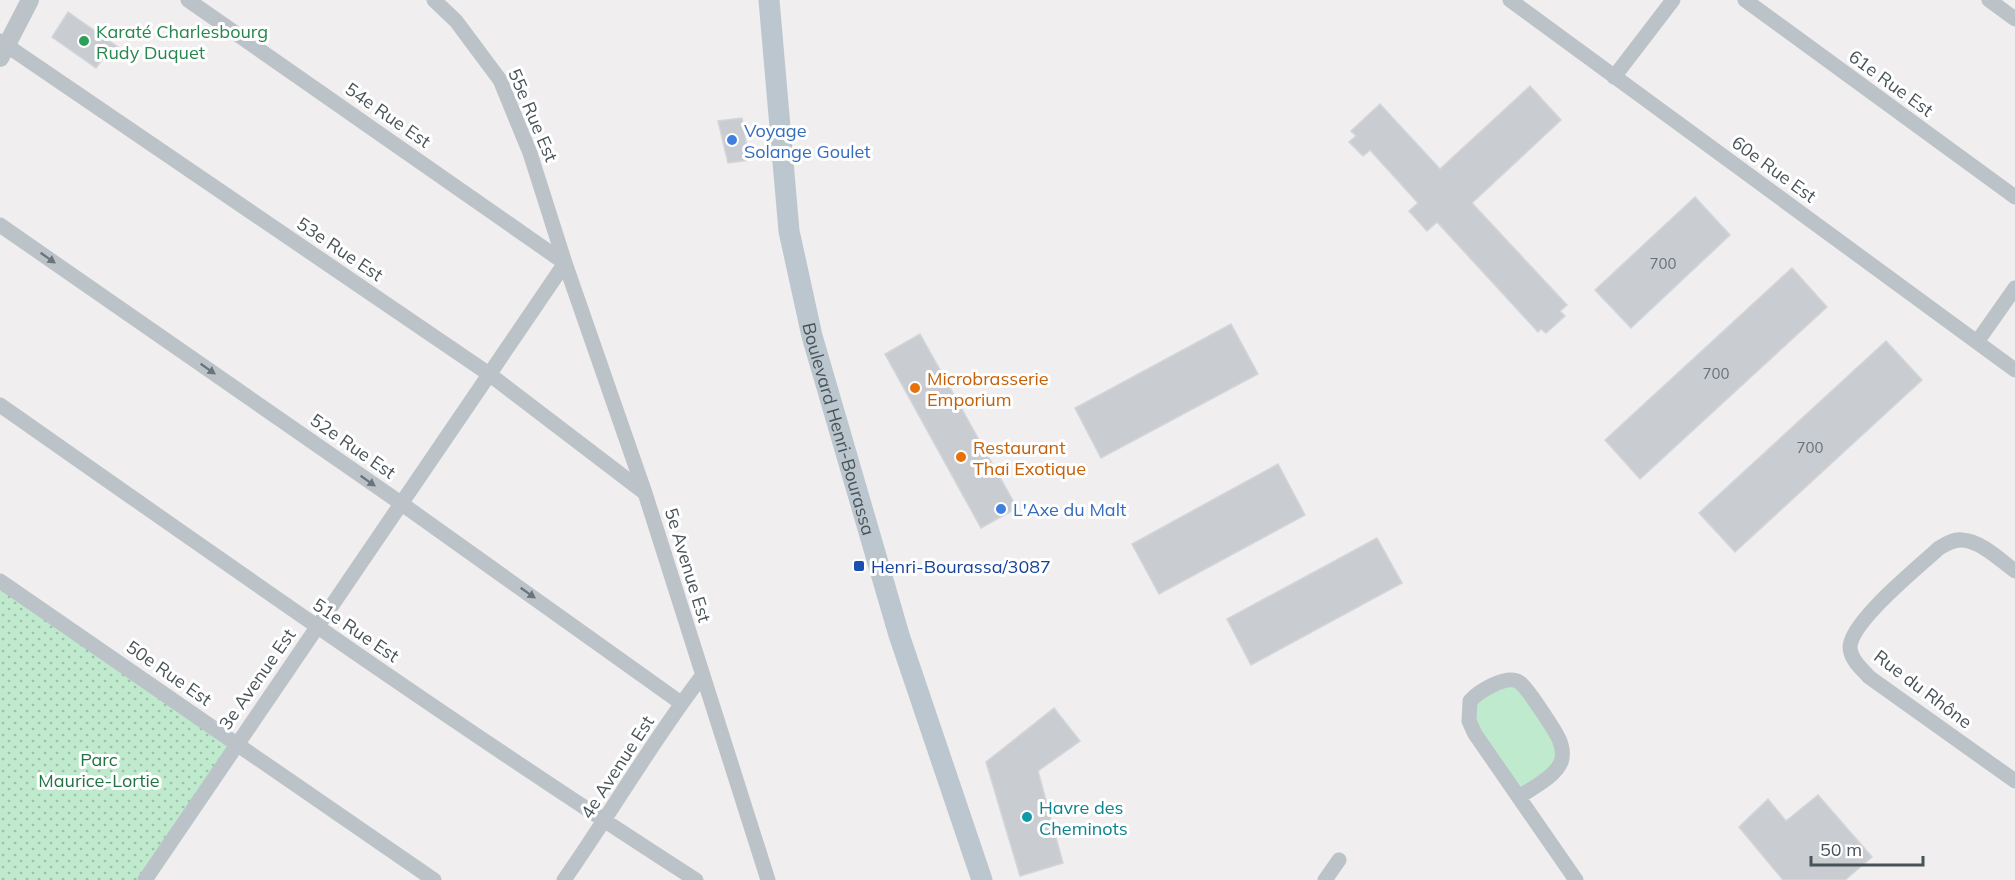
<svg xmlns="http://www.w3.org/2000/svg" width="2015" height="880" font-family="Mulish,sans-serif">
	<style>
		.green { fill: #c0eacd }
		.park { fill: url(#park-dots) }
		.building { fill: #c9ccd0; stroke: #d2d5d9; stroke-width: 1.5 }
		.lines { fill: none; stroke-linecap: round; stroke-linejoin: round }
		.minor { stroke: #bbc3c9; stroke-width: 15 }
		.tertiary { stroke: #bbc3c9; stroke-width: 18 }
		.secondary { stroke: #bbc6ce; stroke-width: 21 }
		.oneway { fill: #6a757b }
		.leisure-dot { fill: #2e9e5b; stroke: #fff; stroke-width: 2 }
		.shop-dot { fill: #3f7fe0; stroke: #fff; stroke-width: 2 }
		.food-dot { fill: #e8710a; stroke: #fff; stroke-width: 2 }
		.transit-dot { fill: #1a4fb4; stroke: #fff; stroke-width: 2 }
		.culture-dot { fill: #0f9aa8; stroke: #fff; stroke-width: 2 }
		.labels { text-anchor: middle; dominant-baseline: central; stroke-width: 6; stroke-linejoin: round; paint-order: stroke }
		.number-label { font-size: 15px; fill: #687177 }
		.leisure-label { font-size: 18px; fill: #27864d; stroke: #fff; text-anchor: start }
		.street-label { font-size: 18px; fill: #485359; stroke: #fff }
		.shop-label { font-size: 18px; fill: #366cbe; stroke: #fff; text-anchor: start }
		.food-label { font-size: 18px; fill: #c56008; stroke: #fff; text-anchor: start }
		.transit-label { font-size: 18px; fill: #164399; stroke: #fff; text-anchor: start }
		.park-label { font-size: 18px; fill: #207342; stroke: #fff }
		.culture-label { font-size: 18px; fill: #0d838f; stroke: #fff; text-anchor: start }
	</style>
	<defs>
		<pattern id="park-dots" width="8" height="8" patternUnits="userSpaceOnUse" patternTransform="scale(1.5)"><rect width="8" height="8" fill="#c0eacd"/><path d="M2 2h.1M6 6h.1" fill="none" stroke="#9ec0a9" stroke-width="1.8" stroke-linecap="round"/></pattern>
	</defs>
	<rect width="100%" height="100%" fill="#f0eeee"/>
	<path class="green" d="M1517,681L1558,737L1561,762L1519,797L1475,734L1470,701Z"/>
	<path class="park" d="M0,581L236,744L145,880H0Z"/>
	<path class="building" d="M68,12L118,47L110,59L105,56L96,68L52,37Z
		M1530,86L1561,120L1472,203L1567,305L1560,311L1565,316L1546,333L1541,329L1538,332L1437,222L1427,231L1409,211L1418,203L1370,150L1363,156L1349,142L1356,136L1351,131L1380,104L1440,169Z
		M742,118L749,160L728,163L718,121Z
		M1695,197L1730,235L1631,328L1595,290Z
		M1792,268L1827,307L1640,479L1605,440Z
		M1231,324L1258,374L1101,458L1075,408Z
		M920,334L1017,508L981,528L885,354Z
		M1886,341L1922,380L1735,552L1699,513Z
		M1278,464L1305,515L1159,594L1132,544Z
		M1377,538L1402,583L1251,665L1227,619Z
		M1054,708L1080,741L1038,771L1063,863L1020,876L986,762Z
		M1818,795L1872,857L1845,880H1783L1739,827L1768,799L1786,821Z"/>
	<g class="lines">
		<path class="minor" d="M188,0L565,263
			M434,0L456,21L500,80L530,153L565,263L645,493L768,880
			M1510,0L2015,370
			M1745,0L2015,197
			M1989,0L2015,19
			M0,41L489,374L645,493
			M1614,77L1673,0
			M0,225L402,504L681,703
			M1977,342L2015,288
			M0,405C230,566 459,728 696,880
			M2015,571C2000,560 1981,541 1962,540C1954,539 1946,544 1939,548C1919,567 1851,621 1850,647C1850,659 1862,669 1869,677L2015,781
			M0,581L434,880
			M1519,797C1532,788 1555,777 1561,762C1564,754 1562,746 1559,739C1554,729 1527,687 1519,682C1506,674 1478,692 1470,701L1469,721L1475,734L1576,880
			M145,880L565,263
			M564,880C611,813 652,741 702,676
			M1325,880L1339,860"/>
		<path class="tertiary" d="M0,58L30,0"/>
		<path class="secondary" id="s1" d="M769,0L789,231L812,336L899,635L982,880"/>
	</g>
	<defs><path id="oneway-solid" d="M-6-.8H1V-3.2L6.5 0L1 3.2V.8H-6Z" transform="scale(1.5)"/></defs>
	<g class="oneway">
		<use href="#oneway-solid" transform="translate(48 258) rotate(35)"/>
		<use href="#oneway-solid" transform="translate(208 369) rotate(35)"/>
		<use href="#oneway-solid" transform="translate(368 481) rotate(35)"/>
		<use href="#oneway-solid" transform="translate(528 593) rotate(35)"/>
	</g>
	<circle class="leisure-dot" cx="84" cy="41" r="6"/>
	<g class="shop-dot">
		<circle cx="732" cy="140" r="6"/>
		<circle cx="1001" cy="509" r="6"/>
	</g>
	<g class="food-dot">
		<circle cx="915" cy="388" r="6"/>
		<circle cx="961" cy="457" r="6"/>
	</g>
	<rect class="transit-dot" x="853" y="560" width="12" height="12" rx="3"/>
	<circle class="culture-dot" cx="1027" cy="817" r="6"/>
	<g class="labels">
		<g class="number-label">
			<text x="1663" y="263">700</text>
			<text x="1716" y="373">700</text>
			<text x="1810" y="447">700</text>
		</g>
		<g class="leisure-label">
			<text x="96" y="31">Karaté Charlesbourg<tspan x="96" dy="21">Rudy Duquet</tspan></text>
		</g>
		<g class="street-label">
			<text transform="translate(1891 83) rotate(36)">61e Rue Est</text>
			<text transform="translate(388 115) rotate(35)">54e Rue Est</text>
			<text transform="translate(533 115) rotate(67)">55e Rue Est</text>
			<text transform="translate(1774 169) rotate(36)">60e Rue Est</text>
			<text transform="translate(340 249) rotate(34)">53e Rue Est</text>
			<text stroke="none"><textPath href="#s1" startOffset="436">Boulevard Henri-Bourassa</textPath></text>
			<text transform="translate(353 446) rotate(35)">52e Rue Est</text>
			<text transform="translate(688 565) rotate(73)">5e Avenue Est</text>
			<text transform="translate(356 630) rotate(34)">51e Rue Est</text>
			<text transform="translate(169 673) rotate(35)">50e Rue Est</text>
			<text transform="translate(257 679) rotate(-55)">3e Avenue Est</text>
			<text transform="translate(1923 689) rotate(37)">Rue du Rhône</text>
			<text transform="translate(617 767) rotate(-57)">4e Avenue Est</text>
		</g>
		<g class="shop-label">
			<text x="744" y="130">Voyage<tspan x="744" dy="21">Solange Goulet</tspan></text>
			<text x="1013" y="509">L'Axe du Malt</text>
		</g>
		<g class="food-label">
			<text x="927" y="378">Microbrasserie<tspan x="927" dy="21">Emporium</tspan></text>
			<text x="973" y="447">Restaurant<tspan x="973" dy="21">Thai Exotique</tspan></text>
		</g>
		<g class="transit-label">
			<text x="871" y="566">Henri-Bourassa/3087</text>
		</g>
		<g class="park-label">
			<text x="99" y="759">Parc<tspan x="99" dy="21">Maurice-Lortie</tspan></text>
		</g>
		<g class="culture-label">
			<text x="1039" y="807">Havre des<tspan x="1039" dy="21">Cheminots</tspan></text>
		</g>
	</g>
	<path d="M1811 856v9h112v-9" fill="none" stroke="#485359" stroke-width="3"/>
	<text x="1820" y="856" font-size="18" fill="#485359" stroke="#ffffff" stroke-width="4.5" paint-order="stroke">50 m</text>
</svg>
